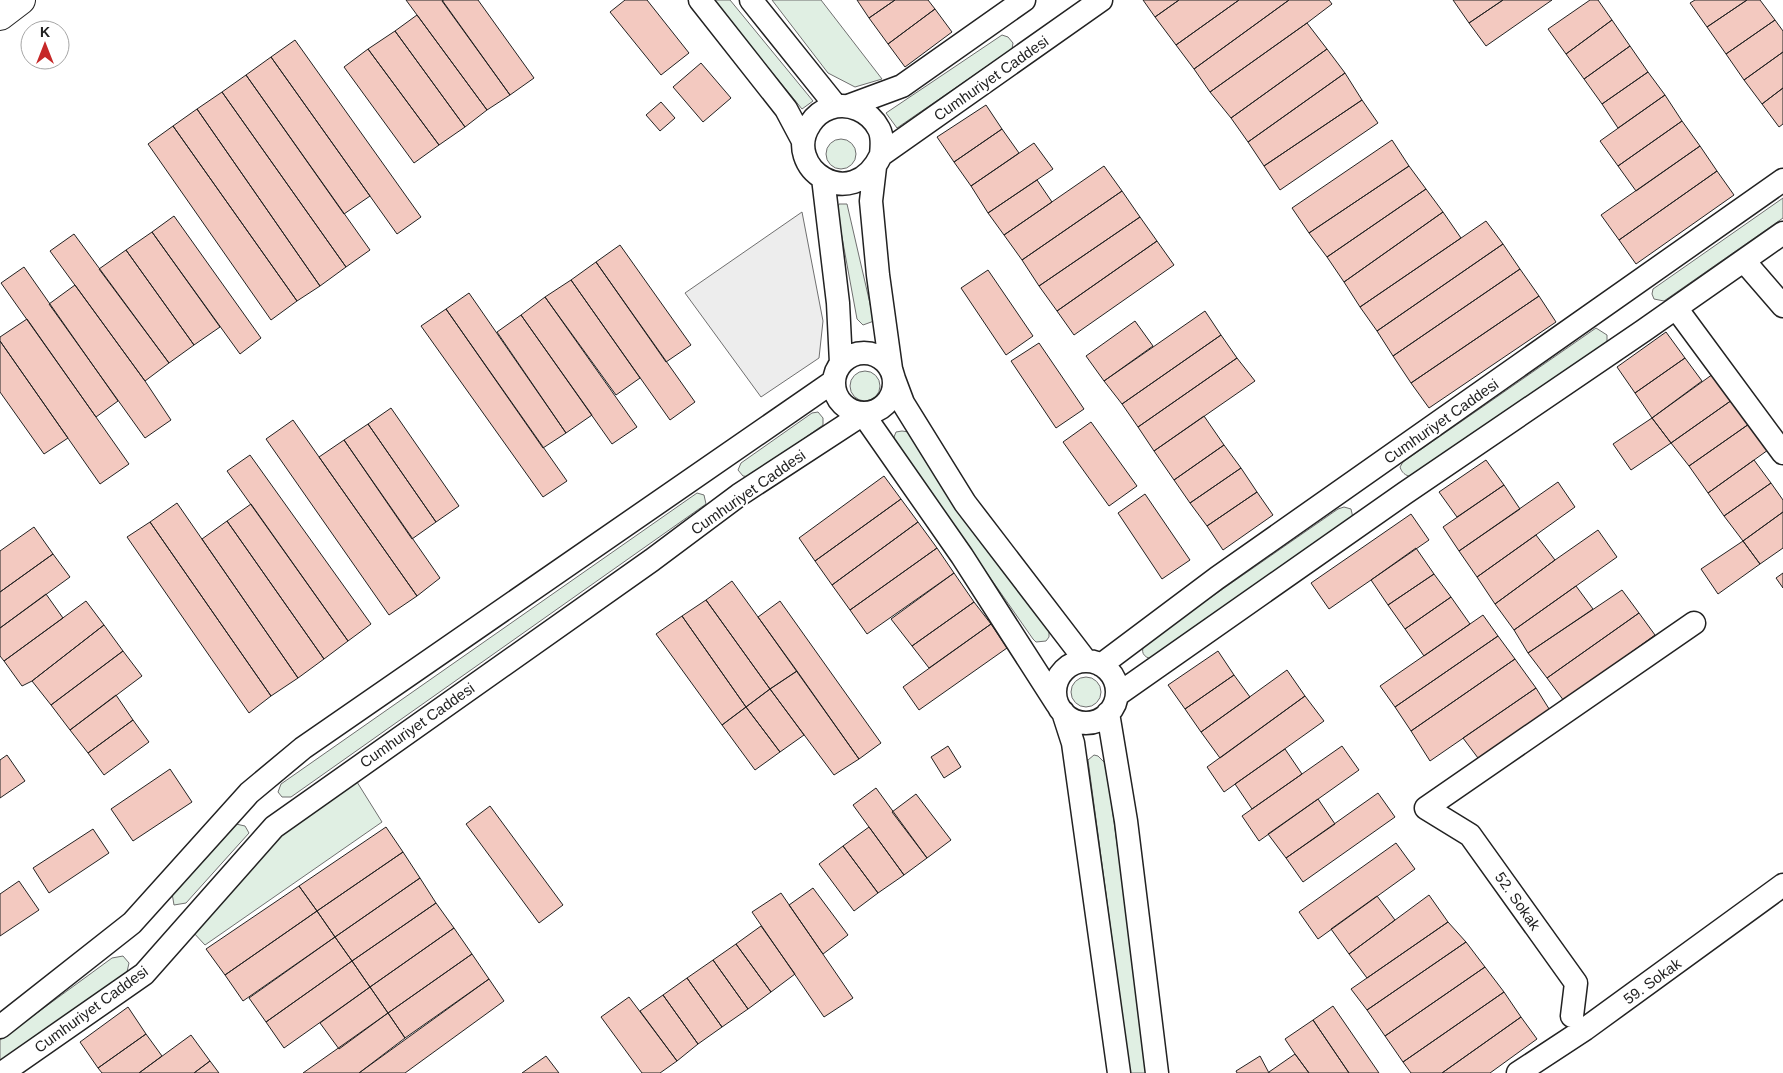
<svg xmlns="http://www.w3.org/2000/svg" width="1783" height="1073" font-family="Helvetica,sans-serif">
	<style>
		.green { fill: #e0efe3; stroke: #6f6f6f }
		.parking { fill: #ededed; stroke: #6f6f6f }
		.building { fill: #f3c9c0; stroke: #222 }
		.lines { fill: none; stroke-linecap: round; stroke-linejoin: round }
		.minor-casing { stroke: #222; stroke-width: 25 }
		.highway-casing { stroke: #222; stroke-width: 30 }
		.minor { stroke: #fff; stroke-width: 22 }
		.highway { stroke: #fff; stroke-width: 28 }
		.labels { text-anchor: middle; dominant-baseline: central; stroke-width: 4; stroke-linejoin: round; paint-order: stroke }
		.street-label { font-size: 15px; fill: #222; stroke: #fff }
	</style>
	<rect width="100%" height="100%" fill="#fff"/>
	<path class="green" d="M713,0H730L813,101L802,109Z
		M772,0H821L882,79L855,87L828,73Z
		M1002,35L1008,37L1013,43L1012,49L897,128L886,113Z
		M826 154a15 15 0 1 1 30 0a15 15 0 1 1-30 0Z
		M1783,198V218L1664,301L1654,299L1652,294L1653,289Z
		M839,204H847L874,321L863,325L857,319L837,210Z
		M1596,328L1607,335V342L1411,477C1405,475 1402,473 1400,467L1403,462Z
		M850 386a15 15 0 1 1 30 0a15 15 0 1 1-30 0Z
		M818,412L823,418V425L750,477L743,476L738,470L741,463L812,413Z
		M902,431L909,432L1049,631V637L1046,641L1036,642L1033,639L895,442L894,437L896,432Z
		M697,493L704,495L706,504L291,797H282L278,792L281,784Z
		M1344,507L1351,509L1353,518L1152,659C1143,657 1140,652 1145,643L1338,509Z
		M1071 692a15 15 0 1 1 30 0a15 15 0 1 1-30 0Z
		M1094,755L1098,756L1106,764L1149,1073H1130L1088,760Z
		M357,782L382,822L205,945L192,931L284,833Z
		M236,824L245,826L249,833L186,903L174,905L172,893Z
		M123,956L129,963L127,972L0,1061V1040L112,958Z"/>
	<path class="parking" d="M802,212L823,321L819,358L761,397L685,293Z"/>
	<path class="building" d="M406,0H442L510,95L487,110Z
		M444,0H478L534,78L510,95L442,1Z
		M625,0H647L689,53L661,75L610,12Z
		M857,0H895L869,18Z
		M895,0H928L935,9L888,44L869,18Z
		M1143,0H1179L1155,17Z
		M1179,0H1239L1176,45L1155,17Z
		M1239,0H1289L1194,69L1176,45Z
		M1289,0H1329L1332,4L1307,23L1210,92L1194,69Z
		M1453,0H1503L1469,23Z
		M1503,0H1552L1486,46L1469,23Z
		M1590,0H1598L1612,20L1566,54L1548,29Z
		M1695,0H1747L1707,27L1690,3Z
		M1747,0H1760L1775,20L1726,54L1707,27Z
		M935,9L952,32L905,67L888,44Z
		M417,15L487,110L465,127L395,31Z
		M1612,20L1630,46L1584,79L1566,54Z
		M1775,20L1783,31V52L1744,80L1726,54Z
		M1307,23L1327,49L1231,118L1210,92Z
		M395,31L465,127L439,145L368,49Z
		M295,40L421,217L397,234L271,57Z
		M1630,46L1648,72L1602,104L1584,79Z
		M368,49L439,145L414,163L344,67Z
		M1327,49L1345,73L1248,142L1231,118Z
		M1783,52V88L1762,104L1744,80Z
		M271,57L370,196L344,214L246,75Z
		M701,63L731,98L703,122L673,87Z
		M1648,72L1665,95L1618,128L1602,104Z
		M1345,73L1362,100L1264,166L1248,142Z
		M246,75L370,250L346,267L222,92Z
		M1783,88V124L1779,127L1762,104Z
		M222,92L346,267L320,286L197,109Z
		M1665,95L1682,121L1618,166L1600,141Z
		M1362,100L1378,123L1280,190L1264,166Z
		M661,102L675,118L660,131L646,115Z
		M986,105L1002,129L954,162L937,137Z
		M197,109L320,286L297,301L173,126Z
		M1682,121L1700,146L1636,191L1618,166Z
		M173,126L297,301L271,320L148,144Z
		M1002,129L1019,153L971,186L954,162Z
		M1392,140L1409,166L1309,233L1292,208Z
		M1034,143L1053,169L988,213L971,186Z
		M1700,146L1717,171L1619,240L1601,215Z
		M1104,166L1122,191L1022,260L1004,235Z
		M1409,166L1426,189L1327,257L1309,233Z
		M1717,171L1734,195L1636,264L1619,240Z
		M1037,180L1052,202L1004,235L988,213Z
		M1426,189L1443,212L1344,282L1327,257Z
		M1122,191L1140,217L1039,286L1022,260Z
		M1443,212L1461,238L1360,307L1344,282Z
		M174,216L261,338L240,354L152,232Z
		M1140,217L1157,241L1057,311L1039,286Z
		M1486,221L1503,244L1377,331L1360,307Z
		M152,232L220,327L194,345L126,250Z
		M74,234L169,363L145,381L50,251Z
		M1157,241L1174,265L1074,335L1057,311Z
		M1503,244L1520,269L1393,356L1377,331Z
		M620,245L691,345L666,362L596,262Z
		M126,250L194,345L169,363L99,269Z
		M596,262L695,402L670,420L571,280Z
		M24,267L118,401L96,417L1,283Z
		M1520,269L1539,296L1411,383L1393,356Z
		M988,270L1033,336L1006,355L961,288Z
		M571,280L640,378L616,395L545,297Z
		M75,285L145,381L171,420L145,438L49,304Z
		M469,293L566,433L543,448L446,309Z
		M1539,296L1556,322L1429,408L1411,383Z
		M545,297L637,427L612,444L521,315Z
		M446,309L567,481L543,497L421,326Z
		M1205,311L1221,335L1122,404L1104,381Z
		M521,315L592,415L566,433L497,332Z
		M27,319L129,464L100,484L0,341V337Z
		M1135,321L1153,346L1104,381L1086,356Z
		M1666,332L1685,358L1635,393L1617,367Z
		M1221,335L1237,358L1138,427L1122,404Z
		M0,341L68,438L44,454L0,392Z
		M1039,343L1084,409L1056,428L1011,361Z
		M1237,358L1255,381L1154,451L1138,427Z
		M1685,358L1702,381L1652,418L1635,393Z
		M1713,374L1732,400L1671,443L1652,418Z
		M1732,400L1749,424L1689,466L1671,443Z
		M391,408L459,506L436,522L368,424Z
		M1204,416L1224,445L1174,480L1154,451Z
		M1652,418L1671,443L1631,470L1613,444Z
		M293,420L417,596L389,615L266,439Z
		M1091,422L1137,486L1109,506L1063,442Z
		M368,424L436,522L412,539L344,440Z
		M1749,424L1768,450L1708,493L1689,466Z
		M344,440L440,578L417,596L319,457Z
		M1224,445L1241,468L1190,503L1174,480Z
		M250,455L371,624L348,641L227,471Z
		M1486,460L1504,485L1457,517L1439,492Z
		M1754,460L1771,483L1724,516L1708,493Z
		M1241,468L1257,492L1207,526L1190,503Z
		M884,476L901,499L815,561L799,538Z
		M1558,482L1575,507L1477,577L1459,551Z
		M1771,483L1783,500V512L1743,541L1724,516Z
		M1504,485L1520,509L1459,551L1443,527Z
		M1257,492L1273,515L1223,550L1207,526Z
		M1145,494L1190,560L1162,579L1118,513Z
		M901,499L918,522L832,585L815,561Z
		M177,503L298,678L271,696L150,522Z
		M251,504L348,641L324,659L227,521Z
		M1783,512V548L1760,564L1743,541Z
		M1411,514L1429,540L1329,609L1311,583Z
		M227,521L324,659L298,678L202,539Z
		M150,522L271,696L249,713L127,537Z
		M918,522L937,548L850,610L832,585Z
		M34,527L53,554L0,592V551Z
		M1598,530L1617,557L1514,630L1495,604L1555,560Z
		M1536,535L1555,560L1495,604L1477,577Z
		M1743,541L1760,564L1718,594L1701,569Z
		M937,548L954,573L867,634L850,610Z
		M1416,548L1434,574L1388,605L1371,580Z
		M53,554L70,577L0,628V592Z
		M954,573L974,602L912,646L891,619Z
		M1783,573V588L1776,578Z
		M1434,574L1451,597L1405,629L1388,605Z
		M732,581L797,671L770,689L706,600Z
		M1576,586L1593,609L1528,653L1514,630Z
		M1622,590L1639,613L1547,678L1528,653Z
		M46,594L63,618L4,661L0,656V628Z
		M1451,597L1470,624L1424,656L1405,629Z
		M706,600L770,689L746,707L682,616Z
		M86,601L104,625L32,681L22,686L4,661Z
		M780,601L881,743L859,759L758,617Z
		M974,602L991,624L929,668L912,646Z
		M1639,613L1655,635L1564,701L1547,678Z
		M1483,615L1498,636L1395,707L1380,686Z
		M682,616L746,707L722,725L656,634Z
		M991,624L1007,648L919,710L903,687Z
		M104,625L123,651L51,705L32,681Z
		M1498,636L1515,659L1411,731L1395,707Z
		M123,651L142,676L70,730L51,705Z
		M1218,651L1234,675L1185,709L1168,685Z
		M1515,659L1536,688L1430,761L1411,731Z
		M1287,670L1305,696L1220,758L1201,732Z
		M797,671L859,759L834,775L770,689Z
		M1234,675L1250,697L1201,732L1185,709Z
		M1536,688L1551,712L1481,762L1463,738Z
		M770,689L804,735L780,752L746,707Z
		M116,695L133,720L88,753L70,730Z
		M1305,696L1324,721L1224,792L1207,767Z
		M746,707L780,752L755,770L722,725Z
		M133,720L149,742L104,775L88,753Z
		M948,746L961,767L944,778L931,757Z
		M1342,746L1359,770L1259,841L1242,816Z
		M1285,749L1302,774L1252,809L1235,784Z
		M7,755L25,781L0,798V760Z
		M170,769L192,802L133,841L111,809Z
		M876,788L927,858L904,875L853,805Z
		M1378,793L1395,817L1303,882L1286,858Z
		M916,794L951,840L927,858L892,812Z
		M1318,799L1335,824L1286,858L1268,834Z
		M490,806L563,905L539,923L466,824Z
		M386,827L403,852L317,911L299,886Z
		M869,827L904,875L878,893L843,846Z
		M93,829L109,853L49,893L33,868Z
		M1396,843L1415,869L1318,939L1299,912Z
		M843,846L878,893L854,911L819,864Z
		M403,852L420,878L335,937L317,911Z
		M420,878L436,903L352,961L335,937Z
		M19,881L39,910L0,936V894Z
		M299,886L317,911L225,975L206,949Z
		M813,888L848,935L823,954L789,905Z
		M781,893L853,998L824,1017L752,912Z
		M1429,895L1448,922L1367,978L1349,954Z
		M1377,896L1395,920L1349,954L1331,929Z
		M436,903L454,928L370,987L352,961Z
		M317,911L335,937L243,1001L225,975Z
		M1448,922L1466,942L1367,1010L1351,989Z
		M761,926L795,974L771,992L736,944Z
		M454,928L472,954L388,1013L370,987Z
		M335,937L352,961L266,1022L249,998Z
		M1466,942L1485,967L1385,1036L1367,1010Z
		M736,944L771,992L748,1009L713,960Z
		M472,954L489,979L405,1038L388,1013Z
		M713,960L748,1009L722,1027L687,978Z
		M352,961L370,987L284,1048L266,1022Z
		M1485,967L1504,992L1403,1062L1385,1036Z
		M687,978L722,1027L698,1044L663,995Z
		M489,979L504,1001L405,1073H359Z
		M370,987L388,1013L339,1049L320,1023Z
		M1504,992L1521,1017L1442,1073H1411L1403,1062Z
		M663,995L698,1044L677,1061L640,1011Z
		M629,997L677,1061L660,1073H642L601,1017Z
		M1333,1006L1379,1073H1349L1313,1020Z
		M128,1007L146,1034L98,1068L80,1042Z
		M388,1013L405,1038L359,1073H303Z
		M1521,1017L1537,1039L1490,1073H1442Z
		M1313,1020L1349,1073H1309L1295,1054L1285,1039Z
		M146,1034L162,1056L139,1073H102L98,1068Z
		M191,1035L210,1061L194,1073H139Z
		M1295,1054L1309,1073H1269V1072Z
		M546,1056L559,1073H522Z
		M1260,1056L1269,1073H1237L1236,1071Z
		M210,1061L219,1073H194Z"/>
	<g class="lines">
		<defs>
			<path id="minor" d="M700,0L786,109L803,141
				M751,0L836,106
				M848,106L902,86L1024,0
				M881,155C882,146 883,137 879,129C870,111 849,102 830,108C821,111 815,116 810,124C781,167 852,216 881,155L1101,0
				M875,167L871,201L878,275L891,369
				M823,178L838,303L841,363
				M1744,261L1783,306
				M1676,308L1783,453
				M834 383a30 30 0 1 1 60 0a30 30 0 1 1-60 0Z
				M894,379L903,403L965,503L1086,661
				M1055 692a31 31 0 1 1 62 0a31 31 0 1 1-62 0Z
				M1101,665L1217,578L1783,180
				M1117,695L1405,493L1643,331L1783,233
				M1063,712L1073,743L1119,1073
				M1108,713L1126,821L1157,1073
				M1572,1016L1576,983L1470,835L1426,808L1694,623
				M0,1027L132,923L249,793L303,748L834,381
				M2,1073L144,974L274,827L652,560L739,495L863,414L962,556L1057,704
				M1518,1073L1585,1029L1783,885"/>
			<path id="highway" d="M0,16L21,0"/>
		</defs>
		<use href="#minor" class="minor-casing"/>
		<use href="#highway" class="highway-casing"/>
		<use href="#minor" class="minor"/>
		<use href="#highway" class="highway"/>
	</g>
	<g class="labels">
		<g class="street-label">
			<text transform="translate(991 78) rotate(-35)">Cumhuriyet Caddesi</text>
			<text transform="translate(1441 421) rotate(-35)">Cumhuriyet Caddesi</text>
			<text transform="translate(748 492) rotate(-35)">Cumhuriyet Caddesi</text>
			<text transform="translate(417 725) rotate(-35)">Cumhuriyet Caddesi</text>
			<text transform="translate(1518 901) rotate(55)">52. Sokak</text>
			<text transform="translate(1652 981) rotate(-36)">59. Sokak</text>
			<text transform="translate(91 1009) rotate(-36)">Cumhuriyet Caddesi</text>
		</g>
	</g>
	<g transform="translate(45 45)"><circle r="24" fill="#ffffff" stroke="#a7a7a7"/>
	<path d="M0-4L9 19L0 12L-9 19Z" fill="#c62828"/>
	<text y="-8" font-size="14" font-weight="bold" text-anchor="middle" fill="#222222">K</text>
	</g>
</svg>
